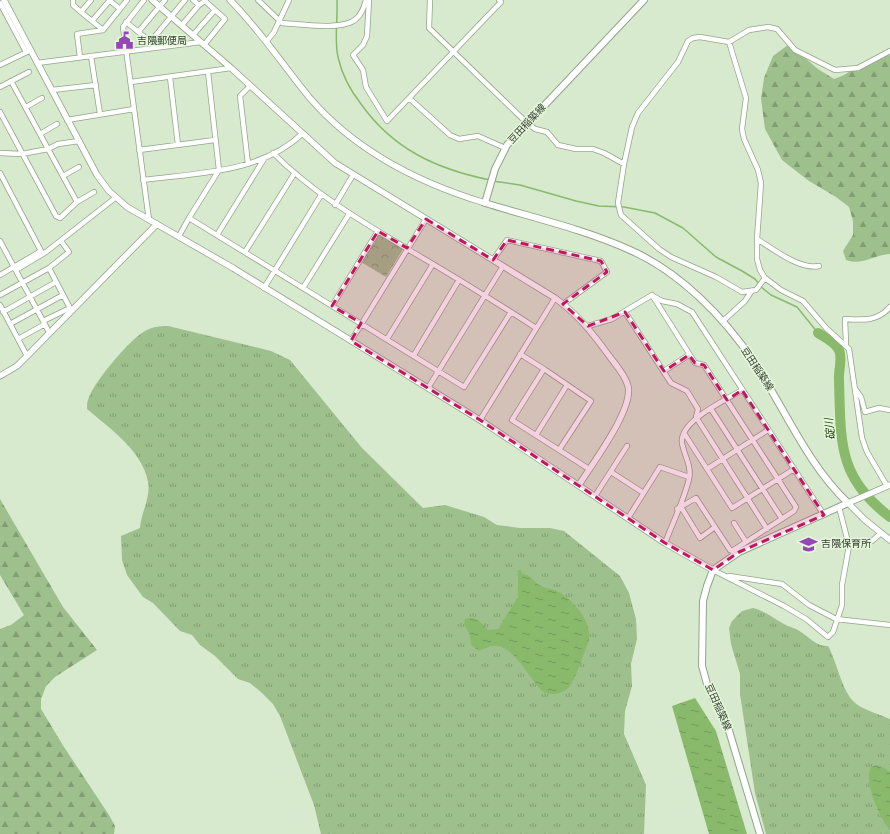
<svg xmlns="http://www.w3.org/2000/svg" width="890" height="834" font-family="'Varela Round','Noto Sans JP',sans-serif">
	<style>
		.grass { fill: url(#grass-tufts) }
		.forest { fill: url(#forest-firs) }
		.park { fill: url(#park-crowns) }
		.water { fill: url(#water-ripples) }
		.lines { fill: none; stroke-linecap: round; stroke-linejoin: round }
		.stream { stroke: #89ba6c; stroke-width: 1.5 }
		.river { stroke: #89ba6c; stroke-width: 10 }
		.minor-casing { stroke: #93a48a; stroke-width: 6 }
		.tertiary-casing { stroke: #93a48a; stroke-width: 7 }
		.secondary-casing { stroke: #93a48a; stroke-width: 8 }
		.minor { stroke: #fff; stroke-width: 4.5 }
		.tertiary { stroke: #fff; stroke-width: 5.5 }
		.secondary { stroke: #fff; stroke-width: 6 }
		.marked { fill: #c2185b; fill-opacity: 0.2; stroke: #c2185b; stroke-width: 3; stroke-dasharray: 8 5; stroke-linejoin: round }
		.labels { text-anchor: middle; dominant-baseline: central; stroke-width: 3; stroke-linejoin: round; paint-order: stroke }
		.poi-label { font-size: 10px; fill: #383f34; stroke: #e4f7db; text-anchor: start }
		.street-label { font-size: 10px; fill: #383f34; stroke: #e4f7db }
		.water-label { font-size: 11px; font-style: italic; fill: #1c3c03; stroke: #e4f7db }
	</style>
	<defs>
		<pattern id="grass-tufts" width="24" height="20" patternUnits="userSpaceOnUse"><rect width="24" height="20" fill="#9ec08c"/><path d="M3 7l-1-3M5 7V3M7 7l1-3M15 17l-1-3M17 17v-4M19 17l1-3" fill="none" stroke="#829d73"/></pattern>
		<pattern id="forest-firs" width="22" height="20" patternUnits="userSpaceOnUse"><rect width="22" height="20" fill="#9ec08c"/><path d="M5 1l3.5 6h-7zM16 11l3.5 6h-7z" fill="#829d73"/></pattern>
		<pattern id="park-crowns" width="20" height="18" patternUnits="userSpaceOnUse"><rect width="20" height="18" fill="#9ec08c"/><path d="M2 6a3 3 0 1 1 6 0M12 15a3 3 0 1 1 6 0" fill="none" stroke="#829d73"/></pattern>
		<pattern id="water-ripples" width="26" height="14" patternUnits="userSpaceOnUse"><rect width="26" height="14" fill="#89ba6c"/><path d="M2 4q2-2 4 0t4 0M15 11q2-2 4 0t4 0" fill="none" stroke="#71995a"/></pattern>
	</defs>
	<rect width="100%" height="100%" fill="#d7eace"/>
	<path class="grass" d="M168,326L271,351L290,360L362,448L423,508L445,505L484,517L497,525L520,528H550L564,531L620,576L629,593L636,619L637,639L631,664L632,686L625,711L624,734L646,785L644,834H321L314,805L280,716L273,704L262,693L250,683L238,679L215,656L200,645L192,635L180,631L153,603L143,597L127,575L122,560L121,536L140,528C141,513 151,497 148,482C143,451 109,428 87,409C87,406 87,402 88,400C92,384 128,342 142,333C150,327 158,326 168,326Z
		M753,608C765,611 773,618 784,624C789,627 796,628 801,632C810,638 816,646 828,646C837,662 841,688 853,701C862,710 879,714 890,719V834H766L755,793L740,694V674L731,644L729,628L732,621L742,611Z"/>
	<path class="forest" d="M788,45L793,48L818,69L834,79C846,75 847,73 856,66C865,60 879,57 890,55V254C874,255 861,266 846,260L843,251L853,235V221L849,207L836,197L809,181L782,160L765,129L761,99L764,78L773,56Z
		M0,499L63,607L97,650L55,677L46,686L41,699V709L64,747L109,815L115,826L114,834H0V629L11,625L24,615L0,575Z"/>
	<path class="park" d="M378,234L403,249L386,277L361,262Z"/>
	<path class="water" d="M518,570H521L522,575C530,573 533,581 539,585C544,588 549,588 554,590C572,597 592,621 589,640C583,655 578,673 570,686C563,695 547,697 540,689C529,677 514,647 497,646C490,645 485,649 479,651L471,645L470,635L464,625L465,619C475,615 482,623 488,630L498,629L518,597Z
		M695,698L716,731L747,834H709L672,706Z
		M876,765L883,767L890,772V830C880,819 863,781 871,767Z"/>
	<g class="lines">
		<path class="stream" d="M337,0C338,19 334,39 338,57C342,75 350,90 361,104C393,149 436,169 490,180
			M493,181L520,185L576,201L599,206L624,207L655,213L683,228L716,257L742,271L755,279L759,284
			M761,287L771,295L797,307L818,333"/>
		<path class="river" d="M818,333C826,338 835,342 839,350C843,359 838,371 839,380C841,441 837,477 890,517"/>
		<defs>
			<path id="minor" d="M73,0V5L81,12L91,0
				M144,0L123,27L149,220
				M193,0L199,5L205,1L225,19L204,45
				M258,0L282,23C300,24 343,31 356,19C362,14 364,7 366,0
				M369,0L367,36L363,45L353,55L363,70L366,87L387,121L501,2L499,0
				M430,0L429,28L527,123L535,129L547,132L558,145L576,149H593L604,153L624,164
				M0,3L26,52
				M120,9L127,0
				M81,12L103,30
				M92,21L110,0
				M126,22L157,47
				M182,25L199,5
				M139,31L165,0
				M193,35L215,10
				M151,41L185,0
				M267,41L274,32L289,0
				M729,42L746,98L742,129L744,139L758,170L761,183L757,239V259L760,270L765,278L781,290L803,301L826,328L849,349L862,438L867,452L887,486
				M91,56L100,114
				M80,57L77,34L103,30L120,9L109,0
				M37,63L201,42
				M0,65L29,51
				M170,77L178,145
				M131,82L231,68
				M0,87L29,72
				M52,90L96,85
				M409,98L450,135L459,139L478,136L505,148
				M26,107L42,98
				M0,112L56,216L60,218L77,202L11,81
				M67,120L134,109
				M40,134L57,124
				M139,150L215,140
				M0,153L22,154L48,149L58,144L79,141
				M273,153C314,194 360,220 409,250C452,275 494,301 536,328
				M248,164L240,96L250,86
				M0,173L41,251L0,275
				M63,176L79,167
				M143,180C196,173 261,173 302,134
				M77,202L94,192
				M335,205L353,175
				M189,218L464,387L511,312
				M217,235L264,159
				M179,236L189,218L219,170L208,72
				M757,239C773,249 800,270 819,266
				M0,241L49,332
				M61,241L69,252L49,268L71,310
				M245,252L294,174
				M493,260L507,240L601,261L607,272L563,304
				M16,270L46,252L115,198
				M765,278L756,290L742,292L716,277L671,257L659,249L621,215L618,203L624,164L632,127L638,113L678,62L688,41L693,38L700,37L729,42L749,30L768,27L777,29L795,50L835,70L858,68L890,51
				M264,288L321,195
				M303,288L349,214
				M0,295L49,268
				M652,295L695,363L704,365L796,507L794,511L732,551L734,555
				M653,296L662,301L677,304L692,312L824,515
				M0,305L27,356
				M332,306L378,231
				M3,312L56,282
				M625,312L671,383L687,391L698,409L696,417L767,529
				M43,321L70,308
				M723,321L745,301L751,292
				M10,324L63,295
				M588,326L612,319L652,295
				M18,339L45,324
				M387,339L433,264
				M351,341L426,219
				M846,344L845,319C862,320 877,322 890,307
				M520,354L544,369
				M414,355L459,280
				M664,371L689,355
				M428,388L503,266
				M856,390L861,397L865,412L879,408L890,410
				M711,409L782,519
				M480,420L555,298
				M684,433L732,508L794,469
				M536,435L567,385
				M559,450L591,401L544,369L512,420L589,469
				M707,469L768,430
				M611,472L642,492
				M595,496L627,446
				M681,507L700,538L715,527
				M677,509L696,498L730,550L732,551
				M628,518L660,467L689,477
				M734,523L746,542
				M665,543C673,522 684,500 689,479C692,466 684,455 682,443C679,421 726,400 742,390
				M848,545L872,541L881,533
				M713,570L784,606L806,619L828,637L833,632L842,605V585L849,546L839,507
				M729,576L782,584L809,605L836,619L890,625"/>
			<path id="tertiary" d="M4,0L97,175L109,191L127,207L233,268L480,420L665,543L713,570
				M152,0L231,68L335,163L555,298C577,314 591,331 607,353C614,363 625,374 628,386C634,409 592,464 579,485
				M230,0C260,30 282,64 309,97C354,150 419,183 485,203
				M0,376L17,366L27,356L157,224
				M890,485L848,503L865,520L890,540"/>
			<path id="secondary" d="M644,0L507,145L495,169L485,203C534,218 583,229 630,250C680,272 724,317 754,362C785,409 807,464 848,503L739,552L713,570L707,586L703,601L702,666L707,684L714,700L727,724L760,834"/>
		</defs>
		<use href="#minor" class="minor-casing"/>
		<use href="#tertiary" class="tertiary-casing"/>
		<use href="#secondary" class="secondary-casing"/>
		<use href="#minor" class="minor"/>
		<use href="#tertiary" class="tertiary"/>
		<use href="#secondary" class="secondary"/>
	</g>
	<path class="marked" d="M426,219L493,260L507,240L601,261L607,272L563,304L588,326L625,312L664,371L689,355L695,363L704,365L727,400L742,390L824,515L739,552L713,570L665,543L480,420L351,341L361,323L332,306L378,231L407,248Z"/>
	<defs>
		<symbol id="civic-bare" viewBox="-9 -9 18 18"><path d="M-.6-6.5H3V-4.5H.6V-3L4-1V1h2V6H-6V1h2V-1L-.6-3ZM-1.2 2.5V6h2.4V2.5Z" fill="#9647b7" stroke="#e4f7db" stroke-width="2.5" paint-order="stroke"/></symbol>
		<symbol id="school-bare" viewBox="-9 -9 18 18"><path d="M0-5L7-2L0 1L-7-2ZM-4 1L0 2.5L4 1V4Q0 6-4 4Z" fill="#9647b7" stroke="#e4f7db" stroke-width="2.5" paint-order="stroke"/></symbol>
	</defs>
	<g fill-rule="evenodd">
		<use href="#civic-bare" x="112" y="28" width="25" height="25"/>
		<use href="#school-bare" x="796" y="532" width="25" height="25"/>
	</g>
	<g class="labels">
		<g class="poi-label">
			<text x="137" y="41">吉隈郵便局</text>
			<text x="821" y="544">吉隈保育所</text>
		</g>
		<g class="street-label">
			<text transform="translate(527 124) rotate(-47)">豆田稲築線</text>
			<text transform="translate(757 369) rotate(57)">豆田稲築線</text>
			<text transform="translate(718 707) rotate(66)">豆田稲築線</text>
		</g>
		<g class="water-label">
			<text transform="translate(830 429) rotate(-96)">碇川</text>
		</g>
	</g>
</svg>
